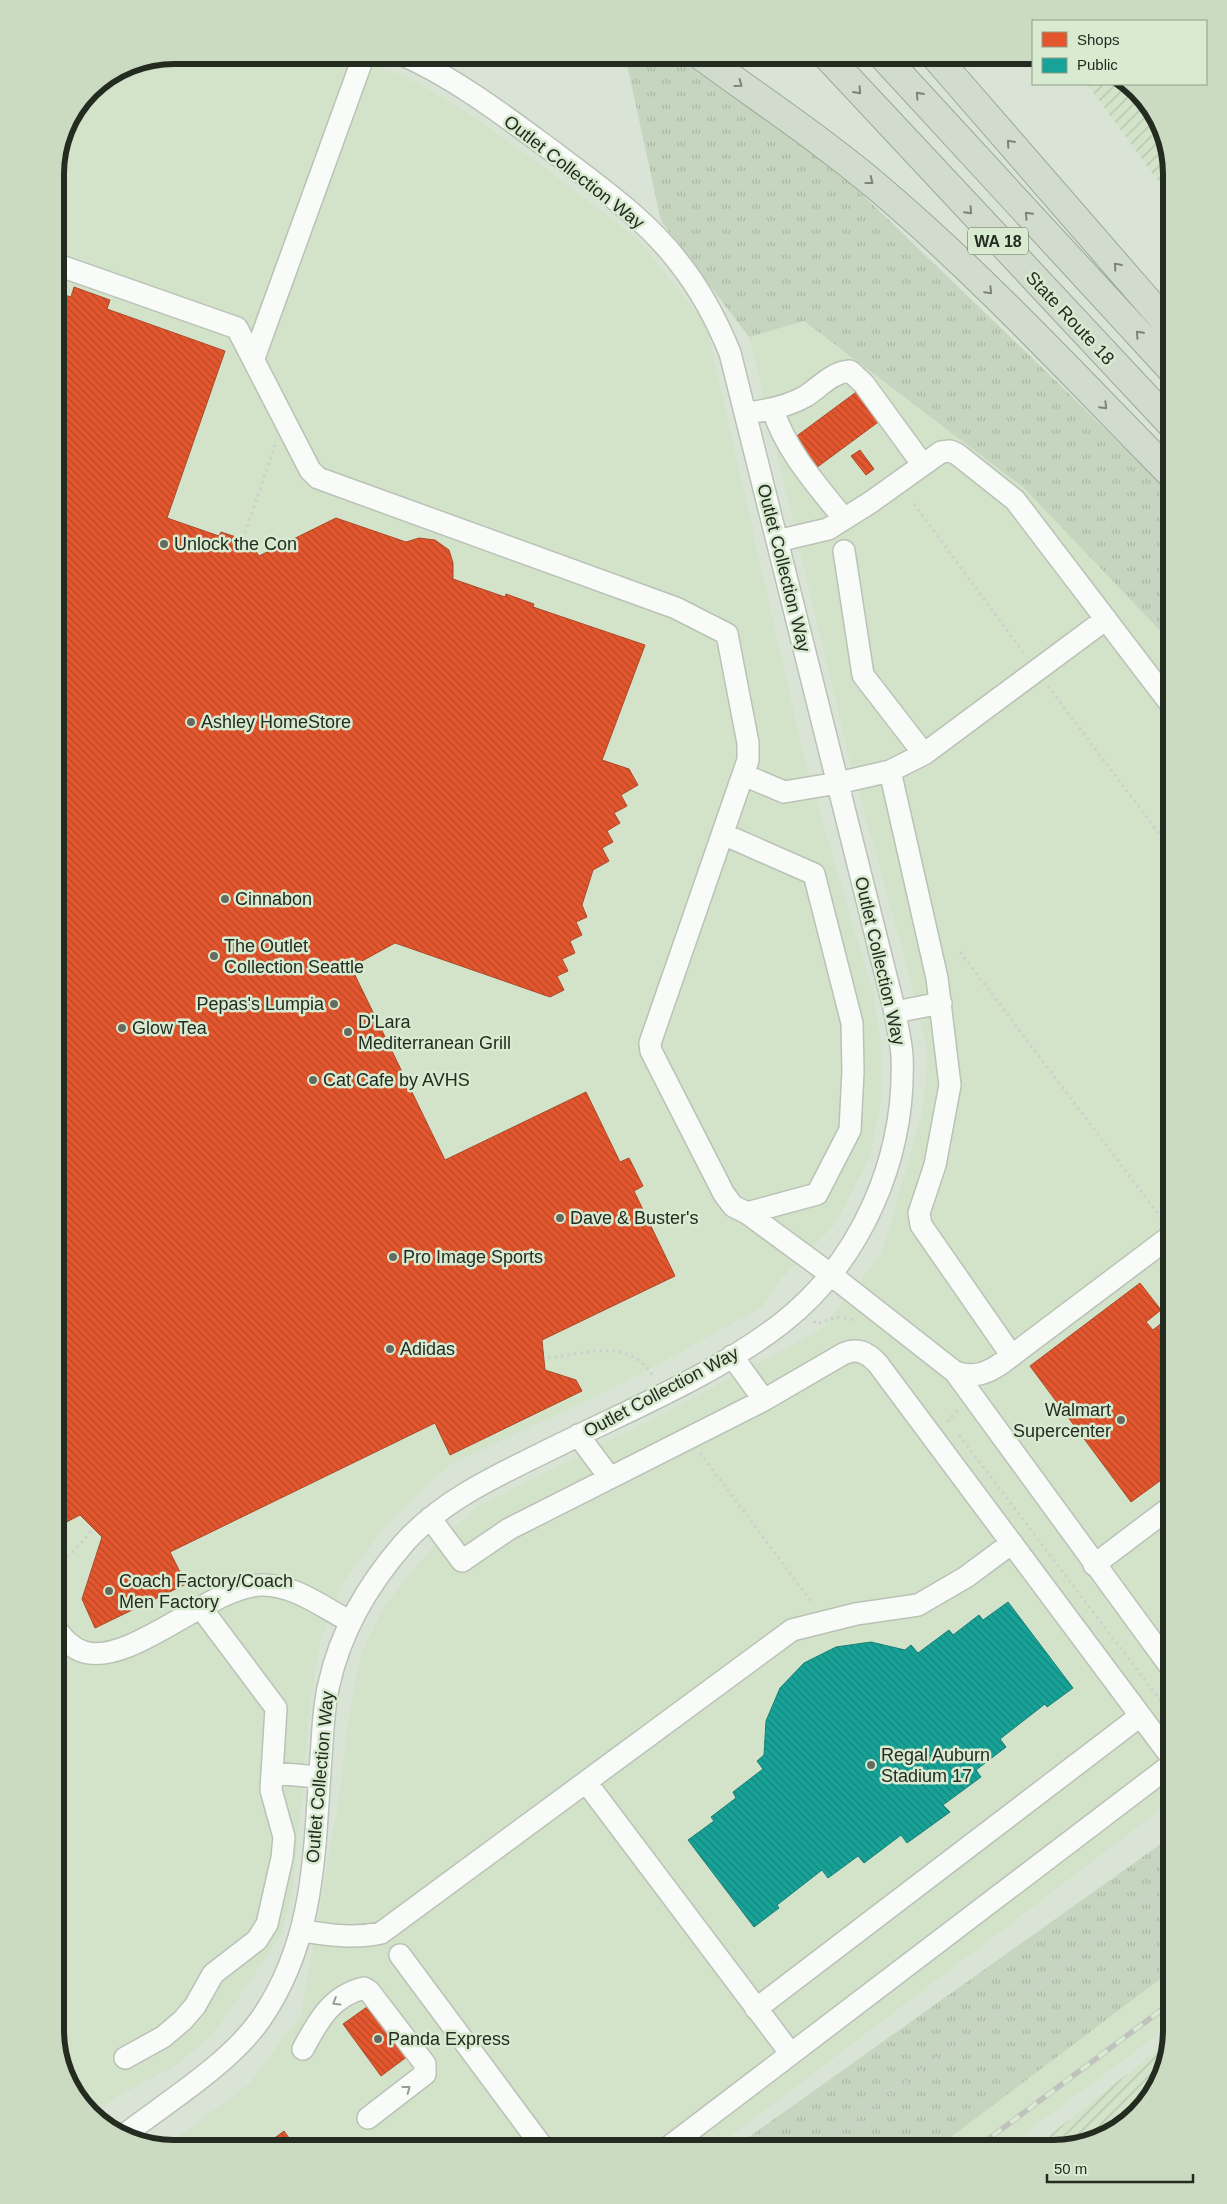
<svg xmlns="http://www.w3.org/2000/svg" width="1227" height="2204" font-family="Helvetica,sans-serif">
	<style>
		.built { fill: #d2e3ca }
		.industrial { fill: url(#industrial-furrows) }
		.grass { fill: url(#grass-tufts) }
		.shops { fill: url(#shops-back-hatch); stroke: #aa4a2a }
		.public { fill: url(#public-back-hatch); stroke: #1b7f74 }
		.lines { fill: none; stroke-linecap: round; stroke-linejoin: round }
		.minor-casing { stroke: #bac2b6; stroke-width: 24 }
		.highway-casing { stroke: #9ca896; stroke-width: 30 }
		.path { stroke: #cdd0cc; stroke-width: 3; stroke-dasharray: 2.5 4; stroke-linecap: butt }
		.minor { stroke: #f9fbf9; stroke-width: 21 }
		.highway { stroke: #d2dcce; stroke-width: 28 }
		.rail-casing { stroke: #c0c2be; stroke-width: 5.5 }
		.rail { stroke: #d8ead0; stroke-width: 4; stroke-dasharray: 11; stroke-linecap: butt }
		.oneway { stroke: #7b8478 }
		.oneway2 { stroke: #999d98 }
		.poi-dot { fill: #646c60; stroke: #d8ead0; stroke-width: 2 }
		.labels { text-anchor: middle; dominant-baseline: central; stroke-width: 5; stroke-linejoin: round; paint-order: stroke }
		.shield { fill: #d8ead0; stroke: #5a6456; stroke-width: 1 }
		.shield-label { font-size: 16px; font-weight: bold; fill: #242b21 }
		.street-label { font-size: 18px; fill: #242b21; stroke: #d8ead0 }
		.poi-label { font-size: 18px; fill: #242b21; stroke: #d8ead0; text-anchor: start }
		.rim { fill: none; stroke: #242b21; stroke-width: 6 }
	</style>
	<defs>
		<pattern id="industrial-furrows" width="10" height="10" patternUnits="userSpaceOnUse" patternTransform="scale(1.25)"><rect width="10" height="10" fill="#d2e3ca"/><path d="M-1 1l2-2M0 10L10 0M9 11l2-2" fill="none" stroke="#b4c3ad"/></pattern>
		<pattern id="grass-tufts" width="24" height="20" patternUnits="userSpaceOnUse" patternTransform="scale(1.25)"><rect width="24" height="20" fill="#c6d5bf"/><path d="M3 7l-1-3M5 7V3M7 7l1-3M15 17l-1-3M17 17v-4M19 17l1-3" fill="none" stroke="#aab7a4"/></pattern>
		<pattern id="shops-back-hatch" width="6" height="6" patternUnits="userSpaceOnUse" patternTransform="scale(1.25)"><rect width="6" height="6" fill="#e4572e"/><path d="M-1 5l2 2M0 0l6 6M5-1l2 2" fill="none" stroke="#b94827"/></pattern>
		<pattern id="public-back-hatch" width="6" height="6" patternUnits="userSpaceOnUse" patternTransform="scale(1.25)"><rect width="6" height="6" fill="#17a398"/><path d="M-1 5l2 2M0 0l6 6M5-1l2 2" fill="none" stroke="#15857c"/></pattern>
	</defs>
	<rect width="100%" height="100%" fill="#dae4d6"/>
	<path class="built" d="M174,55H353L419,84L459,107L532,158L638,239L706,324L804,757L874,997L882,1053L881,1104L869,1159L834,1226L776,1284L761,1308L629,1380L448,1466L386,1525L343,1583L320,1641L310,1706L293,1891L281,1935L216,2031L177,2065L122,2094L94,2113L64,2076L55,2030V166L64,128L90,90L129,64Z
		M803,321L1024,488L1172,641V1801L714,2149L163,2148L250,2083L301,2015L337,1811L349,1716L361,1653L384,1606L428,1552L478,1506L659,1416L823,1328L882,1253L924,1105L927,1050L911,982L849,757L749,337Z
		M1172,1969V2024L1004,2149H933Z"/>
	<path class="industrial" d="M1087,84H1127L1163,128L1172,174V200Z
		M1169,2041L1152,2096L1099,2140L1053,2149H1032Z"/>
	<path class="grass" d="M625,55H674L843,176L1055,380L1172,495V643L1024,488L804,321L749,337L661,221Z
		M1172,1836V1970L935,2149H732Z"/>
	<path class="shops" d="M74,287L110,300L107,309L225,351L167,518L219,536L221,532L257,544L256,551L259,556L336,518L406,542L419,538L435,540L449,550L453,563V579L505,597L506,594L534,604L533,607L645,645L602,760L629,769L638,785L621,795L627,806L614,813L620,823L607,831L613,842L602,848L609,861L593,870L582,905L587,917L576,922L582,935L570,941L575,953L562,959L568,971L557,976L564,990L550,997L395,943L351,967L445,1160L586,1092L620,1162L629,1158L643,1186L634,1191L675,1276L542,1340L545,1370L576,1380L582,1391L450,1455L435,1423L170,1552L186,1584L95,1628L82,1599L102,1537L80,1515L55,1528V292L71,297Z
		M859,390L881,420L816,468L794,438Z
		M860,450L874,469L866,475L851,456Z
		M1172,1257V1273L1165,1263Z
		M1140,1283L1161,1310L1146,1322L1153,1330L1172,1315V1480L1168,1475L1131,1502L1030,1366Z
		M374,2002L412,2053L381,2076L343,2024Z
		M284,2131L297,2149H260Z"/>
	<path class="public" d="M1008,1602L1073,1688L1047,1707L1045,1704L1000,1739L1006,1747L976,1770L981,1777L943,1805L950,1812L907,1843L901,1835L864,1863L858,1856L828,1878L822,1870L777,1905L779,1908L754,1927L688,1840L714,1821L711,1817L736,1798L733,1792L763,1769L757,1761L764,1755L766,1721L780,1688L804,1663L836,1647L871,1642L905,1650L911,1645L918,1653L949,1630L953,1635L979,1615L983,1620Z"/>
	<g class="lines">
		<defs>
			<path id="minor" d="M55,264L237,328L310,470L318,478L676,608L727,634L748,743V760L650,1043L651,1051L724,1194L733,1206L747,1213L830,1274L955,1372C974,1378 986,1374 1002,1363L1172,1235
				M254,358L364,55
				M773,410C786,451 817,485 844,519
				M745,413C766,411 787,407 806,396C820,387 832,372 850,371L864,384L923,465
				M777,541L828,529L871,502L941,452L950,451L957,454L1015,500L1172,706
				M844,551L863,675L924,754
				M890,771L937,978L950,1085L935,1165L919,1213L921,1225L1012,1356
				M744,775L784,792L838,783L890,771L924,754L1106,619
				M723,834L814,874L852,1023L853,1071L850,1130L817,1194L747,1213
				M895,1012L941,1003
				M732,1356L764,1400
				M955,1372L1172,1669
				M578,1435L610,1478
				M430,1518L462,1561L509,1529L764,1400L843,1354C858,1347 868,1353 878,1364L1172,1758
				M1094,1565L1168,1509L1172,1514
				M55,1628C63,1638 71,1648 84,1652C131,1666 210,1587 260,1585C292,1583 324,1608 351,1622
				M272,1773L319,1777
				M586,1782L791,2054
				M303,1931C330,1935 353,1939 381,1933L792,1630L856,1614L918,1605L966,1577L1012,1543
				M400,1955L544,2149
				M756,2009L1140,1716
				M303,2049C318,2021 331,1996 364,1988L369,1991L425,2064V2074L368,2118
				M125,2058L163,2037L182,2021L195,2006L213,1974L257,1940L267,1924L282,1858L284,1837L271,1790L276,1708L201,1608
				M124,2135C167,2102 229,2064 260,2020C316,1940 314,1851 321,1757C323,1733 323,1708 329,1684C341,1630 369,1583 405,1542C447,1496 507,1471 561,1444C636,1407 716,1374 782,1323C862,1260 906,1157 902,1056C901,1041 897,1026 895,1012L730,353C717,321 702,292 680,264C648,221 601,188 559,156C510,120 459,80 403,55
				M666,2149L1172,1764"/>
			<path id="highway" d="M700,55C761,100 825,142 882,191C985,279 1077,379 1172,475
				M826,55L1172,425
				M882,55L1172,370
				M934,55L1172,329"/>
		</defs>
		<use href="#minor" class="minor-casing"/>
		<use href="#highway" class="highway-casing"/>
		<path class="path" d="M914,504L1025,655
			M243,539L275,445
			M1048,686L1172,851
			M960,952L1162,1219
			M814,1321L816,1324L836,1317L854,1320
			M548,1358C587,1353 631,1337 654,1378
			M949,1422L948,1420L958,1410
			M959,1435L1172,1716
			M700,1453L813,1604
			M55,1572L93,1529
			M816,2149L1172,1883"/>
		<use href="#minor" class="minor"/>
		<use href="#highway" class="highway"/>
		<defs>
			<path id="rail" d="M975,2149L1172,2002"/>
		</defs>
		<use href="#rail" class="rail-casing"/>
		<use href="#rail" class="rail"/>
	</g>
	<defs><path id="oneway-chevron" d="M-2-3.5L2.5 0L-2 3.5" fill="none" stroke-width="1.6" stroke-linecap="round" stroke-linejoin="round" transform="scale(1.25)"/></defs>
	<g class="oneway">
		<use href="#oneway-chevron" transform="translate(739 84) rotate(36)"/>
		<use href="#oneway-chevron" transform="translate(858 91) rotate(48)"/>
		<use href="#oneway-chevron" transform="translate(919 95) rotate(-132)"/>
		<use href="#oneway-chevron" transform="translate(1010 143) rotate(-131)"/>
		<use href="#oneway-chevron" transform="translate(870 181) rotate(38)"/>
		<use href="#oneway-chevron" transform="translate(969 211) rotate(47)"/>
		<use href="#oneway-chevron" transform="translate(1028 215) rotate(-133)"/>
		<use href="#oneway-chevron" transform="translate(1117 266) rotate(-131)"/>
		<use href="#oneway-chevron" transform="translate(989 291) rotate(45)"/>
		<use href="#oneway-chevron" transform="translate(1139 334) rotate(-133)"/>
		<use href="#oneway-chevron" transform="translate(1104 406) rotate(45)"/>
	</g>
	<g class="oneway2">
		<use href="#oneway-chevron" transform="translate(336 2002) rotate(148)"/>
		<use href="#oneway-chevron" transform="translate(407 2089) rotate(-37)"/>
	</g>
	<g class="poi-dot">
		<circle cx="164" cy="544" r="5"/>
		<circle cx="191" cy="722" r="5"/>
		<circle cx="225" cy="899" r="5"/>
		<circle cx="214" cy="956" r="5"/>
		<circle cx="334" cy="1004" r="5"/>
		<circle cx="122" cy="1028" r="5"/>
		<circle cx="348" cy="1032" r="5"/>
		<circle cx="313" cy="1080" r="5"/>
		<circle cx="560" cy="1218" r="5"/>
		<circle cx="393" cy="1257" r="5"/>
		<circle cx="390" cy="1349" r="5"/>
		<circle cx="1121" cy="1420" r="5"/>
		<circle cx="109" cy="1591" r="5"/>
		<circle cx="871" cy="1765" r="5"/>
		<circle cx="378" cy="2039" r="5"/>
	</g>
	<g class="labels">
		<rect class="shield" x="968" y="227.5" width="60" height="27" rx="4"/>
		<g class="shield-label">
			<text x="998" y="241">WA 18</text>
		</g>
		<g class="street-label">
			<text transform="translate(574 172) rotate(38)">Outlet Collection Way</text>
			<text transform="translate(1070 318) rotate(47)">State Route 18</text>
			<text transform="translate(784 568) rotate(76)">Outlet Collection Way</text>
			<text transform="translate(880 961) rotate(77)">Outlet Collection Way</text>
			<text transform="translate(661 1392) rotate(-28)">Outlet Collection Way</text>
			<text transform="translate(320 1777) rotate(-85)">Outlet Collection Way</text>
		</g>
		<g class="poi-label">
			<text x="174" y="544">Unlock the Con</text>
			<text x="201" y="722">Ashley HomeStore</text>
			<text x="235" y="899">Cinnabon</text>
			<text x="224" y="946">The Outlet<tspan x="224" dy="21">Collection Seattle</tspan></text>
			<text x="324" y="1004" text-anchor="end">Pepas's Lumpia</text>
			<text x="358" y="1022">D'Lara<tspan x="358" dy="21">Mediterranean Grill</tspan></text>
			<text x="132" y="1028">Glow Tea</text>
			<text x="323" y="1080">Cat Cafe by AVHS</text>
			<text x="570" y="1218">Dave &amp; Buster's</text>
			<text x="403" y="1257">Pro Image Sports</text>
			<text x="400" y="1349">Adidas</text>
			<text x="1111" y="1410" text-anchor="end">Walmart<tspan x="1111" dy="21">Supercenter</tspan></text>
			<text x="119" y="1581">Coach Factory/Coach<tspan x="119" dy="21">Men Factory</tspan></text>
			<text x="881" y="1755">Regal Auburn<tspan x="881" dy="21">Stadium 17</tspan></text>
			<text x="388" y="2039">Panda Express</text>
		</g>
	</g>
	<path d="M0 0H1227V2204H0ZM174 64H1053A110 110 0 0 1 1163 174V2030A110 110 0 0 1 1053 2140H174A110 110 0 0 1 64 2030V174A110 110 0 0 1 174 64Z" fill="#cadbc2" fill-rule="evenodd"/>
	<path class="rim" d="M174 64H1053A110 110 0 0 1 1163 174V2030A110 110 0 0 1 1053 2140H174A110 110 0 0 1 64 2030V174A110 110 0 0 1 174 64Z"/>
	<rect x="1032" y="20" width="175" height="65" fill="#d8ead0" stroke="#909e8a"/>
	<rect x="1042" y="32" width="25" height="15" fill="#e4572e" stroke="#909e8a"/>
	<text x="1077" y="45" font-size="15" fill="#242b21">Shops</text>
	<rect x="1042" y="58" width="25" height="15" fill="#17a398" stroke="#909e8a"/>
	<text x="1077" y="70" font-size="15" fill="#242b21">Public</text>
	<path d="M1047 2174v8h146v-8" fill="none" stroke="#242b21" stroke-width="2.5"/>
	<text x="1054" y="2174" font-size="15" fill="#242b21" stroke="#d8ead0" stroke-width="4" paint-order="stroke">50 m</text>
</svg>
